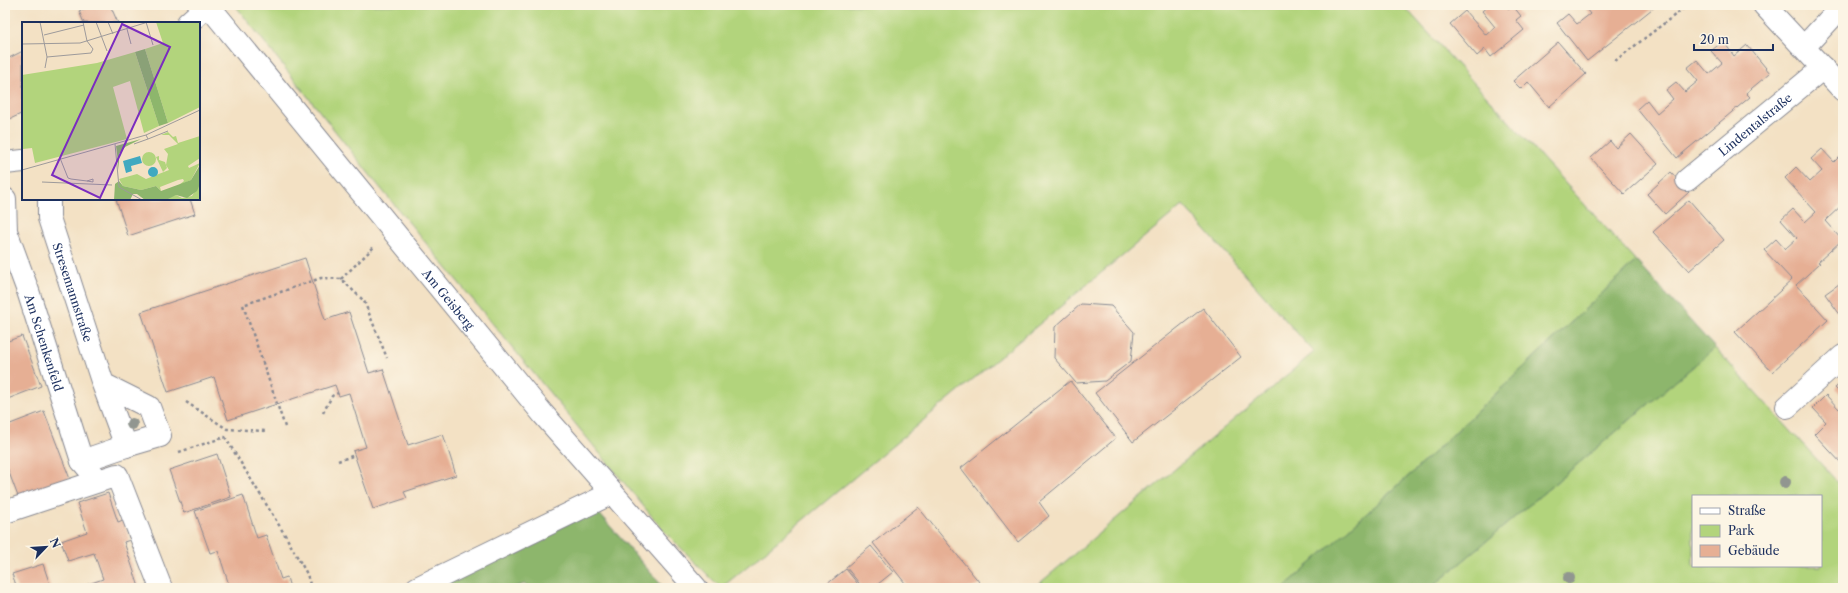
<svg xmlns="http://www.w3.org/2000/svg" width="1848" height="593" font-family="'Libre Caslon Text',serif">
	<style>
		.green { fill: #b2d47c; stroke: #66826d; fill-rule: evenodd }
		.forest { fill: #8db66c; stroke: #547265 }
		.building { fill: #e6af94 }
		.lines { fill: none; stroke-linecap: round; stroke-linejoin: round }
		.minor-casing { stroke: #878891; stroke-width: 24 }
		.path { stroke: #878891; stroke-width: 2.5; stroke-dasharray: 3 3; stroke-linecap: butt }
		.minor { stroke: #fff; stroke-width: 22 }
		.tree { fill: #919690 }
		.labels { text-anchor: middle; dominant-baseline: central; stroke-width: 3; stroke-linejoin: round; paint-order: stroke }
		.street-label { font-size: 12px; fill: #1b2f5e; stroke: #fcf5e5 }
		.inset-road { fill: none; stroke: #9d9a9b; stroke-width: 1 }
		.view { fill: #7b2cbf; fill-opacity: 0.15; stroke: #7b2cbf; stroke-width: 2 }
		.inset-edge { fill: none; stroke: #1b2f5e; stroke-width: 2 }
	</style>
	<rect width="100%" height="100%" fill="#fcf5e5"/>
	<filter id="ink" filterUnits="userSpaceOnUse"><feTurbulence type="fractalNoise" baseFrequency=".025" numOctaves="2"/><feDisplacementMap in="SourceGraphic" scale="8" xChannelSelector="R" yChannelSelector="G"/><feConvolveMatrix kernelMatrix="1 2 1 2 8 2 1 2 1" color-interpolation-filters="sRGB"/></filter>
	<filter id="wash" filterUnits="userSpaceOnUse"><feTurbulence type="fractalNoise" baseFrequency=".012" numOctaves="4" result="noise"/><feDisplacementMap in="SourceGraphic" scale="16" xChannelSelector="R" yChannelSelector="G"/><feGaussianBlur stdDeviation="0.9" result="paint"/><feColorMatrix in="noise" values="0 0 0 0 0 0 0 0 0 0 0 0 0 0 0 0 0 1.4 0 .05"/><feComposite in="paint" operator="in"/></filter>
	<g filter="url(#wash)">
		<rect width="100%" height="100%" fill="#f3e1c4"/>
		<path class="green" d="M235,5H1403L1636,261L1412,473L1283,588H1034L1314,352L1183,205L721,588L664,531L378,185Z
			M1715,348L1843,488V588H1431ZM1693,496H1821V566H1693Z"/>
		<path class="forest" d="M1636,261L1715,348L1431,588H1283L1412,473Z
			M596,510L664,588H530L525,584L512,588H436Z"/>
		<g id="blocks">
			<path class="building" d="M93,5H110L118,23H84L79,11Z
				M1489,5H1505L1509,9L1513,6L1521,16L1516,20L1524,30L1491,57L1485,49L1477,56L1450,24L1465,11L1486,35L1495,27L1482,11Z
				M1583,5H1657L1587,61L1557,23L1568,14L1577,24L1590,14Z
				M1723,41L1734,56L1747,45L1770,73L1746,93L1750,97L1677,158L1637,109L1647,100L1657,113L1673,99L1666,90L1676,82L1685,92L1698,81L1687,68L1697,60L1709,74L1722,63L1711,51Z
				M1558,42L1586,74L1549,107L1528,82L1521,89L1513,81Z
				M23,51V113L10,119L5,109V60Z
				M1631,134L1658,164L1624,194L1591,158L1610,141L1616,148Z
				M1822,149L1834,162L1843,153V204L1825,221L1842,240L1818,262L1820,263L1796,285L1828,320L1772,372L1735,332L1792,280L1764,250L1776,239L1785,249L1797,238L1781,220L1793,209L1805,222L1816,212L1785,178L1796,167L1810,182L1822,171L1811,159Z
				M1671,172L1689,192L1665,214L1647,194Z
				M116,199H190L195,214L128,236Z
				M1689,200L1724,240L1689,271L1653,232Z
				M305,258L325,320L349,312L369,373L383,369L408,445L443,434L456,475L404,492L407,498L373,509L353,451L366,447L349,393L339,396L335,385L228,420L214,377L168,392L141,312Z
				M1839,284L1843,289V314L1841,316L1825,294Z
				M1081,304L1111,306L1134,332L1131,361L1105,381L1076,383L1054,358L1055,327Z
				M1203,308L1241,357L1133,442L1095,393Z
				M22,336L41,386L5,400V342Z
				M1070,381L1116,438L1039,502L1049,516L1018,542L961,468Z
				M1843,381V396L1835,388Z
				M1826,395L1839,409L1843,406V465L1814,434L1826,422L1813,408Z
				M44,411L70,479L19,499L5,462V426Z
				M217,454L231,497L184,513L169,470Z
				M108,493L118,522L123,520L130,540L124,542L139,587L146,585L147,588H77L103,579L94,553L68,561L61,541L87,532L77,503Z
				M243,495L257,538L266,535L281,579L287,577L290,588H230L218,551L210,553L195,511Z
				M918,507L980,583L973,588H909L873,543Z
				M871,546L893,572L873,588H863L846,567Z
				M43,564L51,588H17L12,574Z
				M846,569L861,588H822Z"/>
		</g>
	</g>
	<g filter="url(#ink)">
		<use href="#blocks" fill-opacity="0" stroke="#878891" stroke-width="1"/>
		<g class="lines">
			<defs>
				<g id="minor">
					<path id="s1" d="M208,5L543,414L696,588"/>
					<path d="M1764,5L1843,90"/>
					<path d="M188,23L208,5"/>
					<path d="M1804,47L1843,5"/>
					<path d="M5,163L23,161"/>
					<path id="s2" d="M1687,180L1823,68"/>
					<path id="s3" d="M5,199L6,231L28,291L82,461L98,480"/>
					<path id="s4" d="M49,199V218L103,384L126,446L160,436L149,407L103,384"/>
					<path d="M1787,407L1843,356"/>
					<path d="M82,461L126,446"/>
					<path d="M5,512L117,475L161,588"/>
					<path d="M417,588L612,493"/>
				</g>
			</defs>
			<use href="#minor" class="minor-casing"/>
			<path class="path" d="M1615,61L1688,5
				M341,279L375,246
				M186,402L227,429L266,431
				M323,413L332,396L338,393
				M285,427L243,305L321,278L341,279L364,301L387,358
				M179,452L225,437L285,535L307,574L311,588
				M338,461L355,455"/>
			<use href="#minor" class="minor"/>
		</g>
		<g class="tree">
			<circle cx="132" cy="424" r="6"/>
			<circle cx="1785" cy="482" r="6"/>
			<circle cx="1569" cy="578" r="6"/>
		</g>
	</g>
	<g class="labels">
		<g class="street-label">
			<text stroke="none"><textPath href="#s2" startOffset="88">Lindentalstraße</textPath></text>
			<text stroke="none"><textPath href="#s4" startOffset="97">Stresemannstraße</textPath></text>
			<text stroke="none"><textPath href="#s1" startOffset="380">Am Geisberg</textPath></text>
			<text stroke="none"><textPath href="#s3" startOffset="150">Am Schenkenfeld</textPath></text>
		</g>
	</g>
	<g transform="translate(22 22)">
		<rect width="178" height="178" fill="#f3e1c4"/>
		<path d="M134,0H178V85L146,101L123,27L141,21ZM113,30L137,104L122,111L108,59L91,65L105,117L13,141L10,126L1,127L0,53L75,41ZM146,110L151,115L154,114L156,121L178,114V136L166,144L167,146L178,141L169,158L157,163L162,159L161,157L156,158L138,165L139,169L134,164L119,168L101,164L97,157L115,152L124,157L147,148L144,143L146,132L142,127L156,122L147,113H139ZM120 137a7 7 0 1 1 14 0a7 7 0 1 1-14 0ZM137,134V138L143,140L145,146L141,150L134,135ZM178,162V178H137L154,173L160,176L170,174Z" fill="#b2d47c"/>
		<path d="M123,27L146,101L137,104L113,30ZM119,117L103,125L97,132V148L94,124ZM178,143V162L175,169L165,176L154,173L144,178H123L115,172H111L108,178H92L93,162L97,159L101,164L119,168L134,164L139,169L169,158Z" fill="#8db66c"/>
		<path d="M118,134L120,141L109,144L110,149L104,151L101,139ZM126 150a5 5 0 1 1 10 0a5 5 0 1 1-10 0Z" fill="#40a9c0"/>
		<path class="inset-road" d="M18,0L25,35L23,46M74,0L85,29M86,0L91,12M124,0L131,23M105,7L109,22M22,13L62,3M0,22L58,21L126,0M25,35L69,31L71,27L65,19L61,0M124,113L126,117L146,109M93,122L97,165L120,178M112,122L126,117M38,136L46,156L49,157L65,159L71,160V157L65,159M0,148L124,113L178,88M20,160L90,163"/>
		<path class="view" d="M100,2L148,25L78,176L30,153Z"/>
		<rect width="178" height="178" class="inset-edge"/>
	</g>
	<rect width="1848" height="593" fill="none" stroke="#fcf5e5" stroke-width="20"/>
	<rect x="1692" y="495" width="130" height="72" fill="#fcf5e5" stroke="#a2a6af"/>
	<rect x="1700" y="508" width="20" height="6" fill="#ffffff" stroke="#a2a6af"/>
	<text x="1728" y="515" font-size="12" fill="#1b2f5e">Straße</text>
	<rect x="1700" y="525" width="20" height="12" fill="#b2d47c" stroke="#a2a6af"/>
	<text x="1728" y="535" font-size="12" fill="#1b2f5e">Park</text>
	<rect x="1700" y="545" width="20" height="12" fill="#e6af94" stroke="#a2a6af"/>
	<text x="1728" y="555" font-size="12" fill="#1b2f5e">Gebäude</text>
	<g transform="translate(46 547) rotate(65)" stroke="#fcf5e5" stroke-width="3" paint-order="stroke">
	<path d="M0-3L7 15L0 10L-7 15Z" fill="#1b2f5e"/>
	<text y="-6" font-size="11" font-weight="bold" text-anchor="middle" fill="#1b2f5e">N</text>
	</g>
	<path d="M1694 44v6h79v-6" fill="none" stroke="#1b2f5e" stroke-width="2"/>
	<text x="1700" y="44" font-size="12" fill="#1b2f5e" stroke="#fcf5e5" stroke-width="3" paint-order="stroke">20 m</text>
</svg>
